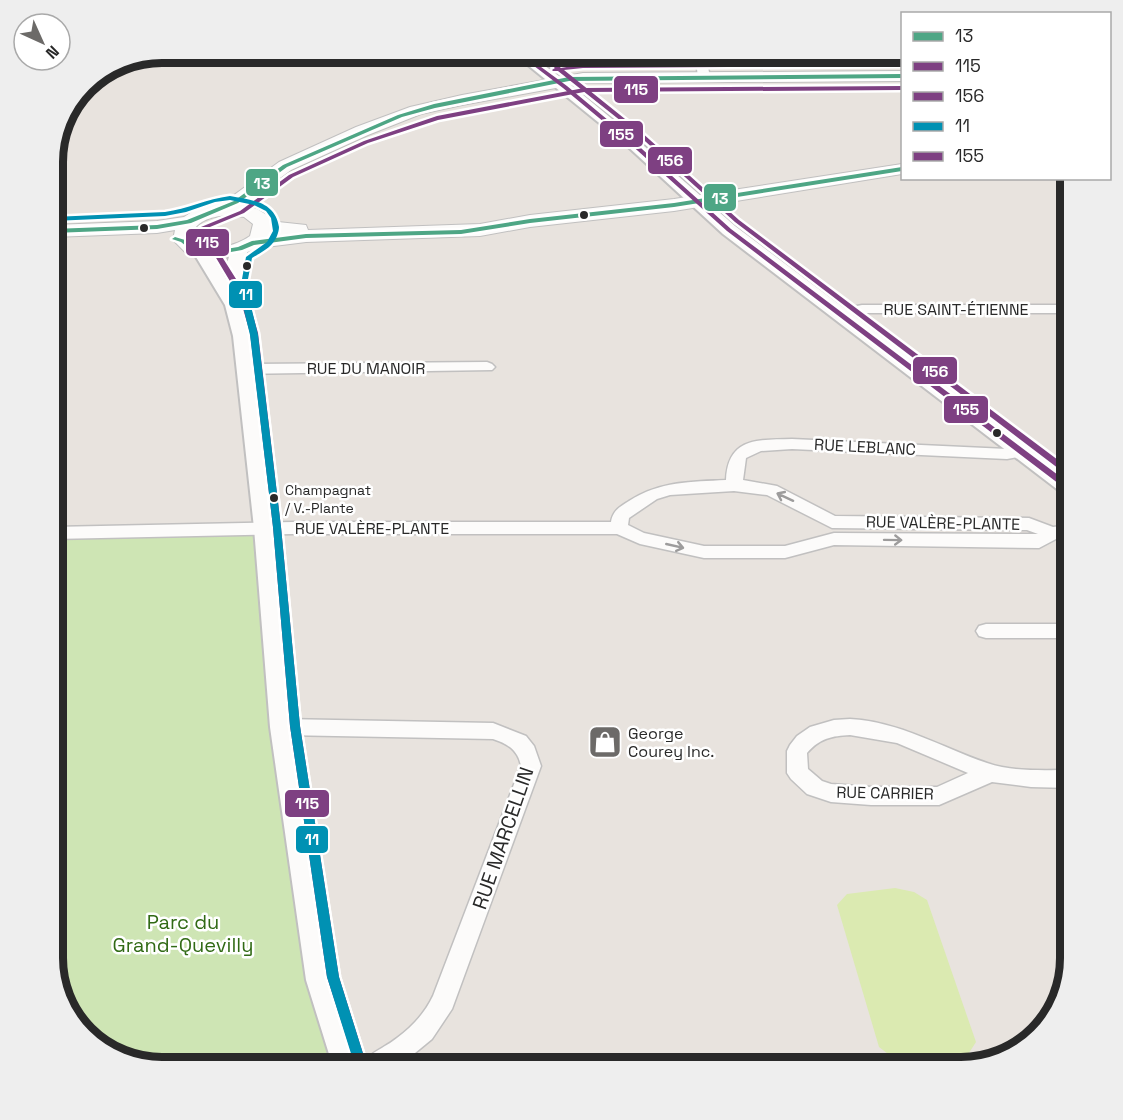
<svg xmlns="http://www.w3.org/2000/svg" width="1123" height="1120" font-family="'Space Grotesk',sans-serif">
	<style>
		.green { fill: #cee5b4 }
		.pitch { fill: #dbeab1 }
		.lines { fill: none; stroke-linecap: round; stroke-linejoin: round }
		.minor-casing { stroke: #c1c0c0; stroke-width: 3 }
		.tertiary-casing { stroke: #c1c0c0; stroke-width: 4 }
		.secondary-casing { stroke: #c1c0c0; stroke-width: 2 }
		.minor { fill: #fcfbfa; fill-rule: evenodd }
		.tertiary { fill: #fcfbfa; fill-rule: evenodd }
		.secondary { fill: #fcfbfa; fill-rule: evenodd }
		.bus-1-casing { stroke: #fff; stroke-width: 5 }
		.bus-2-casing { stroke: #fff; stroke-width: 5 }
		.bus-3-casing { stroke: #fff; stroke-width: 5 }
		.bus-4-casing { stroke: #fff; stroke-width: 5 }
		.bus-5-casing { stroke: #fff; stroke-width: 5 }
		.bus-1 { fill: #4ea685; fill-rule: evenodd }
		.bus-2 { fill: #7e4082; fill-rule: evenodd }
		.bus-3 { fill: #7e4082; fill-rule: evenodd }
		.bus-4 { fill: #0091b3; fill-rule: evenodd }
		.bus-5 { fill: #7e4082; fill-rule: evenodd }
		.oneway { stroke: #9d9c9c }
		.bus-dot { fill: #292929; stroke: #fff; stroke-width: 2 }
		.labels { text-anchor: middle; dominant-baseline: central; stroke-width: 5; stroke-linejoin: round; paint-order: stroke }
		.bus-label { font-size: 14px; fill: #292929; stroke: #fff; text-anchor: start }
		.street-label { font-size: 16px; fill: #292929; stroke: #fff }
		.poi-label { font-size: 16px; fill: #292929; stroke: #fff; text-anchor: start }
		.near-street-label { font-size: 20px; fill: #292929; stroke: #fff }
		.near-park-label { font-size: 20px; fill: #316a15; stroke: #fff }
		.rim { fill: none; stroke: #292929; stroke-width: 8 }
		.line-badge { stroke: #fff; stroke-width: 2 }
		.badge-label { font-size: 16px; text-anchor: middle; font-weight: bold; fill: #fff }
	</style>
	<rect width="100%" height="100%" fill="#e8e3de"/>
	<path class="green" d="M265,528L337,1032L349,1067H162L120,1059L80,1030L53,958V533Z"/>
	<path class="pitch" d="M895,888L914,892L927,900L976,1042L967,1056L896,1060L879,1047L837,905L847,894Z"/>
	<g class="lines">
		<defs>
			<path id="minor" d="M171,53H190L165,60L145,59Z
				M695,53H705L710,77L708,79L704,80L698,77Z
				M1058,178H1070V191L1066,190Z
				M862,305H1070V313H862L841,317L834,313L836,310Z
				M487,362L492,364L495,367L492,370L246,374L238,369L246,364Z
				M792,439L1007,449L1023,446L1029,447L1031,451L1029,455L1007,459L792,449L761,451L746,458L743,480L777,486L835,516L1029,518L1053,527L1070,525V537L1056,539L1039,548L834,545L785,558H704L640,544L617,534H293L53,539V527L293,522H611C613,510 620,507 629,501C660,481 691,482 726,480C728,437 758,440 792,439ZM734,491L767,495L832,528L1027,530L1038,534L834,533L785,546H704L644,533L628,525L629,518L657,499L670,495Z
				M986,624H1070V638H986L979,636L976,631L979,626Z
				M283,719L493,723L526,736L534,746L541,766L452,1009L432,1039L398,1067H361C367,1053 385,1048 397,1038C412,1027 425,1013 433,996L521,766C518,750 508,744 493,739L283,735L276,733L273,727L276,721Z
				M850,719C901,722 940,747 987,763C1012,772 1044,770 1070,770V788L1031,787L992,782L939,805H871L831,802L807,794L791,779L787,773V751L790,745L797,736L810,727L834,720ZM850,735L897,743L968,773L937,787H871L831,784L822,781L808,769L807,753C820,738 832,736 850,735Z"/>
			<path id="tertiary" d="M513,53H527L570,84L635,138L735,226L1070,478V495L1062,493L723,234L625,144Z
				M240,244L246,245L248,249L244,266L243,304L251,336L276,528L296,727L336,980L365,1067H333L306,980L270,727L254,528L233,336L225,305L193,252L196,248H208L226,279C226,267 228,255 234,245Z"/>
			<path id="secondary" d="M902,71V81L583,83L462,105L421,114L368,135L291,170L243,205L257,209L278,222L306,225L308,230L480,224L530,215L674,199L902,164V174L674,211L530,227L480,236L306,242L258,248L237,256L213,258L186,253L173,240L175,230L157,233L53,237V225L157,221L184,217L195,210L230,198L279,162L356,127L410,107L462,95L583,73ZM231,215L244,217L253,224L250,236C234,247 209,253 193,240L192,232C201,218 216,216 231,215ZM272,232L280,234L270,235Z"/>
		</defs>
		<use href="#minor" class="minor-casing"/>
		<use href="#tertiary" class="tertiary-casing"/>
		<use href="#secondary" class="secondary-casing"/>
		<use href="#minor" class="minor"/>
		<use href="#tertiary" class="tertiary"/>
		<use href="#secondary" class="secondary"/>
		<defs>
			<path id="bus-1" d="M902,74V78L569,81L435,108L402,117L287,167L238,203L191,223L157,229L53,233V229L157,225L187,220L234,201L283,165L398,115L434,104L569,77Z
				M902,167V171L674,207L530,223L461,234L306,238L254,245L242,250L214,255L191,250L181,242L172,239L175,237L185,240L195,247L214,251L238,247L252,241L306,234L461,230L530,219L674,203Z"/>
			<path id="bus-2" d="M902,86V90L584,92L438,120L368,143L293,177L244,213L205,229L199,235L214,244L248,298L258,333L281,527L300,726L339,977L366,1063L364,1067H356L327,977L290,726L273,527L250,333L240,298L209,246L192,235L201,227L240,211L289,175L364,141L437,116L584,88Z"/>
			<path id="bus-3" d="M536,53H542L561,68L583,64L902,62V66L583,68L564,70L640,131L739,220L1070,469V476L1067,475L735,222L636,133L558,71H553L552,70L555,68Z"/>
			<path id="bus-4" d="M230,196C251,200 275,201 279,227C279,232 276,240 272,244C267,250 258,254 252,258L248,279L250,302L258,335L281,527L300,726L339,977L366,1063L364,1067H356L354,1063L327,977L290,726L273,527L250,335L242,302V279L246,257L267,242L273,231L271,218L266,211L254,205L230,200L215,202L186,212L165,216L53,221V217L165,212C187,209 207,199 230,196Z"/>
			<path id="bus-5" d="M517,53H522L567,86L632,140L731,229L1070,484V491L1067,490L727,231L628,142L563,88Z"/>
		</defs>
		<use href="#bus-1" class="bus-1-casing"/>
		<use href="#bus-2" class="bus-2-casing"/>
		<use href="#bus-3" class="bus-3-casing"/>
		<use href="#bus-4" class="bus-4-casing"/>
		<use href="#bus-5" class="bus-5-casing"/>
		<use href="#bus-1" class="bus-1"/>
		<use href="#bus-2" class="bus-2"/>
		<use href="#bus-3" class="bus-3"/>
		<use href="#bus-4" class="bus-4"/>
		<use href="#bus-5" class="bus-5"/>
	</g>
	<defs><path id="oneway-shaft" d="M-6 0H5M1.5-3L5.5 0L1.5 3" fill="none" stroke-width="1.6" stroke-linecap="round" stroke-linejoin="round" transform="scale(1.5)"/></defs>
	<g class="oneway">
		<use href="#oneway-shaft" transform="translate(785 497) rotate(-155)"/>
		<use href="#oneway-shaft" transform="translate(893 540) rotate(1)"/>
		<use href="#oneway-shaft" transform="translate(675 546) rotate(13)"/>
	</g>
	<defs>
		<symbol id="shop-square" viewBox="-11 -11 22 22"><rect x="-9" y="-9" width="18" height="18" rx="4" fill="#6c6a68" stroke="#fff"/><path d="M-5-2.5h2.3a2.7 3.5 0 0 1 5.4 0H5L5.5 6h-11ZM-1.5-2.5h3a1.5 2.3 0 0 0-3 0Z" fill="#fff"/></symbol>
	</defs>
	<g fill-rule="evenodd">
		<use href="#shop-square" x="586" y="723" width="38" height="38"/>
	</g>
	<g class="bus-dot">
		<circle cx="584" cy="215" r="5"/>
		<circle cx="144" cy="228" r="5"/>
		<circle cx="247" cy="266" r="5"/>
		<circle cx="997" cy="433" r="5"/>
		<circle cx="274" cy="498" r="5"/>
	</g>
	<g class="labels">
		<g class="bus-label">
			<text x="285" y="490">Champagnat<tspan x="285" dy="18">/ V.-Plante</tspan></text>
		</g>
		<g class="street-label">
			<text x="956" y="309">RUE SAINT-ÉTIENNE</text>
			<text x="366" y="368">RUE DU MANOIR</text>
			<text transform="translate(865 447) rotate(3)">RUE LEBLANC</text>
			<text transform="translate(943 523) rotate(1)">RUE VALÈRE-PLANTE</text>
			<text x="372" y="528">RUE VALÈRE-PLANTE</text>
			<text transform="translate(885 793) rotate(1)">RUE CARRIER</text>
		</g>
		<g class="poi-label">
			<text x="628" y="733">George<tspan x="628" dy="18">Courey Inc.</tspan></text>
		</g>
		<g class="near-street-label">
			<text transform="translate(503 838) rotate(-71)">RUE MARCELLIN</text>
		</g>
		<g class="near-park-label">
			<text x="183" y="922">Parc du<tspan x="183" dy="23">Grand-Quevilly</tspan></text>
		</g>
	</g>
	<path d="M0 0H1123V1120H0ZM162 63H961A99 99 0 0 1 1060 162V958A99 99 0 0 1 961 1057H162A99 99 0 0 1 63 958V162A99 99 0 0 1 162 63Z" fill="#eee" fill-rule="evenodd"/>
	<path class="rim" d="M162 63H961A99 99 0 0 1 1060 162V958A99 99 0 0 1 961 1057H162A99 99 0 0 1 63 958V162A99 99 0 0 1 162 63Z"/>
	<g class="line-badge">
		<rect x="613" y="75" width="46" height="29" rx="6" fill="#7e4082"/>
		<rect x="599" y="120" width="45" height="28" rx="6" fill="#7e4082"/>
		<rect x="647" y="146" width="46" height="29" rx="6" fill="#7e4082"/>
		<rect x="245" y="168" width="34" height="29" rx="6" fill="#4ea685"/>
		<rect x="703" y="183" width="34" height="29" rx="6" fill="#4ea685"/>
		<rect x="185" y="228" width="45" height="29" rx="6" fill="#7e4082"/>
		<rect x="228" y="280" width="35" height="29" rx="6" fill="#0091b3"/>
		<rect x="912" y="356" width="46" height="29" rx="6" fill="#7e4082"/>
		<rect x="943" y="395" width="46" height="29" rx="6" fill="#7e4082"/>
		<rect x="284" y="789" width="46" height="29" rx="6" fill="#7e4082"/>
		<rect x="295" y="825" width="34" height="29" rx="6" fill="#0091b3"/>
	</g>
	<g class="badge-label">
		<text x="636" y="95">115</text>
		<text x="621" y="140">155</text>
		<text x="670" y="166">156</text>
		<text x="262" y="189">13</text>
		<text x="720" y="204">13</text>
		<text x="207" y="248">115</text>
		<text x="246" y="300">11</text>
		<text x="935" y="377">156</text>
		<text x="966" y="415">155</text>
		<text x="307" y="809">115</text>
		<text x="312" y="845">11</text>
	</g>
	<rect x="901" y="12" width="210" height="168" fill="#ffffff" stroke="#a9a9a9" stroke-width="1.5"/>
	<rect x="913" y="32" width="30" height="9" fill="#4ea685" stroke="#a9a9a9" stroke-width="1.5"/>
	<text x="955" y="42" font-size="18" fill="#292929">13</text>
	<rect x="913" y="62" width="30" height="9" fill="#7e4082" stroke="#a9a9a9" stroke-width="1.5"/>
	<text x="955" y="72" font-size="18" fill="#292929">115</text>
	<rect x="913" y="92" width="30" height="9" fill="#7e4082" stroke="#a9a9a9" stroke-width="1.5"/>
	<text x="955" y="102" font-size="18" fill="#292929">156</text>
	<rect x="913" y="122" width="30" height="9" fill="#0091b3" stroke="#a9a9a9" stroke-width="1.5"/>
	<text x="955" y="132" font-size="18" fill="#292929">11</text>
	<rect x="913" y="152" width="30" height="9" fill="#7e4082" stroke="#a9a9a9" stroke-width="1.5"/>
	<text x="955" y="162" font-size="18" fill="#292929">155</text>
	<g transform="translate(42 42) rotate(135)"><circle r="28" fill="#ffffff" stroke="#a9a9a9" stroke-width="1.5"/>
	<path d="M0-4.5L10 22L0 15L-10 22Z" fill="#6c6a68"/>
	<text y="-9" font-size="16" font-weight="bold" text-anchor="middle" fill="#292929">N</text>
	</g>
</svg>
